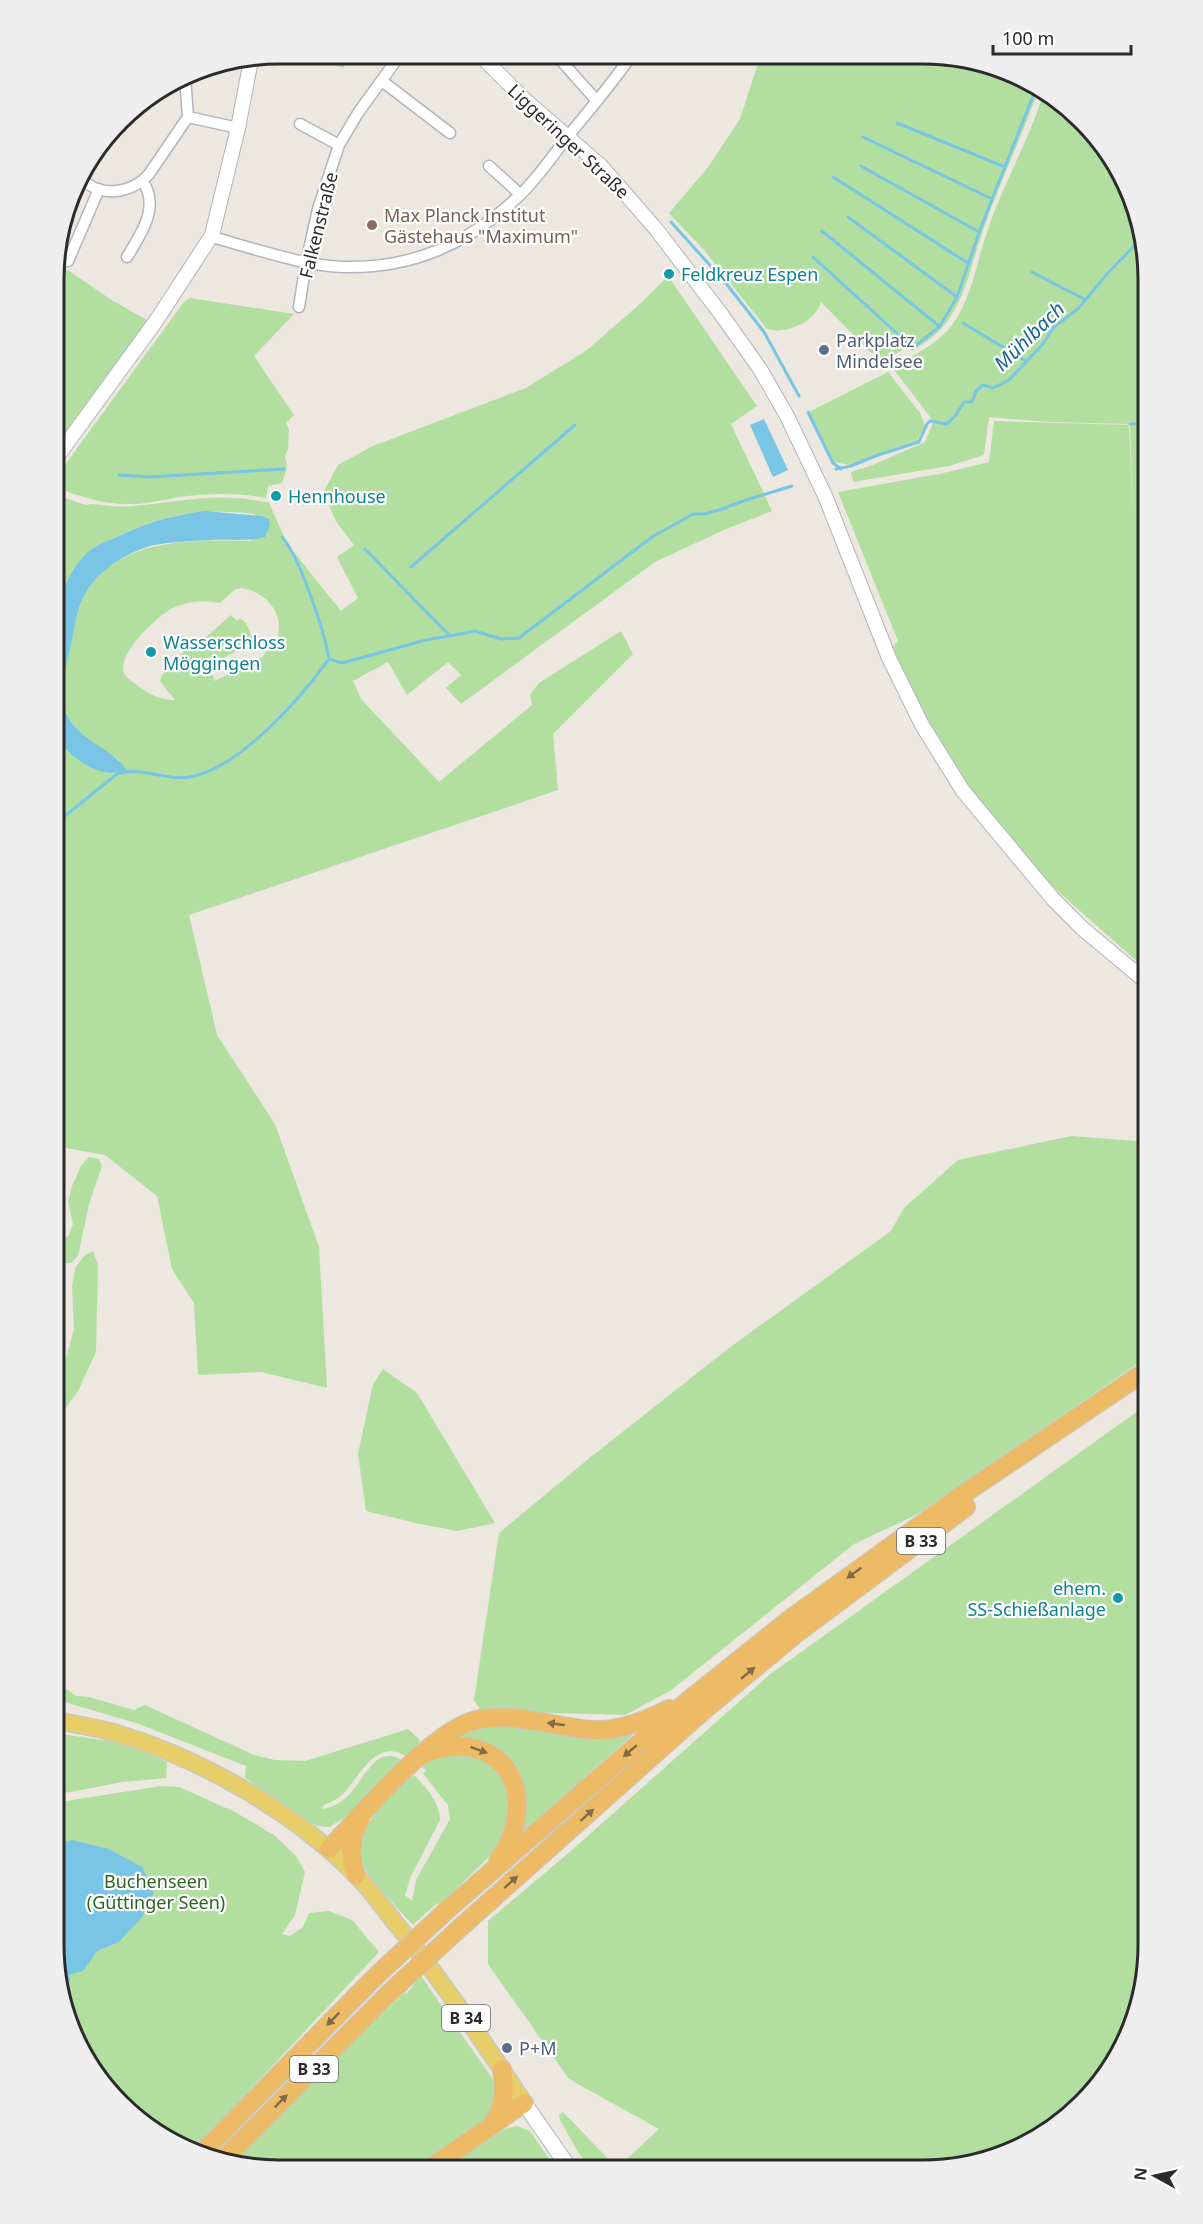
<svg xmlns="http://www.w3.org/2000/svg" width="1203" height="2224" font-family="'Noto Sans',sans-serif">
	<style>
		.green { fill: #b2df9f; fill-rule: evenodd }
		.water { fill: #79c5e6 }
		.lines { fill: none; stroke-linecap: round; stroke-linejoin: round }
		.stream { stroke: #79c5e6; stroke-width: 3 }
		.minor-casing { stroke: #b2b4be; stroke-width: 13 }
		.tertiary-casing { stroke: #b2b4be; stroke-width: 16 }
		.secondary-casing { stroke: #b2b4be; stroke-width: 17 }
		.primary-casing { stroke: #c8c8c8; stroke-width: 19 }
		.trunk-casing { stroke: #c8c8c8; stroke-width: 20 }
		.minor { stroke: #fff; stroke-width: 10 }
		.tertiary { stroke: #fff; stroke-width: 14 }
		.secondary { stroke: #fff; stroke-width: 15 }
		.primary { stroke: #e7ce69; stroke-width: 16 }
		.trunk { stroke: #edba66; stroke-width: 18 }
		.trunk-bridge-casing { stroke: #c8c8c8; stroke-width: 20; stroke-linecap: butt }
		.trunk-bridge { stroke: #edba66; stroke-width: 18 }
		.oneway { fill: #826b46 }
		.education-dot { fill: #8d6e63; stroke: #fff; stroke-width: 2 }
		.culture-dot { fill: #0f9aa8; stroke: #fff; stroke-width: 2 }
		.service-dot { fill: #5c6f8a; stroke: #fff; stroke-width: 2 }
		.labels { text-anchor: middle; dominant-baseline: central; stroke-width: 4.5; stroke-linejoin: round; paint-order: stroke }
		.shield { fill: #fff; stroke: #6b6b6b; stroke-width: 1.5 }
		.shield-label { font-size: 16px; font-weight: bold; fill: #2b2b2b }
		.street-label { font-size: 18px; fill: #2b2b2b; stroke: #fff }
		.education-label { font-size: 18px; fill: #785e54; stroke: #fff; text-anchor: start }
		.culture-label { font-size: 18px; fill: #0d838f; stroke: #fff; text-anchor: start }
		.service-label { font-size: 18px; fill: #4e5e75; stroke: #fff; text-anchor: start }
		.park-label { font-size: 18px; fill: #2b6420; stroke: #fff }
		.water-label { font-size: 20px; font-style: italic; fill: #176494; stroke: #fff }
		.rim { fill: none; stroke: #2b2b2b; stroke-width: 3 }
	</style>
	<rect width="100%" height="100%" fill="#ece7df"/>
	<path class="green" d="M303,54H351L343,68Z
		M760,57L967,58L1023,77L1039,88C1022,137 999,184 982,233C973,260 967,290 952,314C943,331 928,341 912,351L905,344L904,348C891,359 885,361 870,352L821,302C816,321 787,335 767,329L704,250L669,213L709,166L740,119Z
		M1044,91L1072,110L1111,154L1137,207L1149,279V972L1061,894L1038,872L981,807L924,721L890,649L898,641L838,492L939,474L989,462L994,421L1129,425L1133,516L1130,424L1050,422L989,417L984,455L949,466L853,482L851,472L870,466L925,442L933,423L930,417L892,367C911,356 933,347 949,329C971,303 976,263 987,232C1003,184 1030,139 1044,91Z
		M56,262L113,301L149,321L56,454Z
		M668,276L757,406L731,424L772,511L726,529L655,562L461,704L446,688L461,675L448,662L407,695L388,662L353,681L361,699L439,782L532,705L530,695L539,683L621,631L633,654L553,734L558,790L189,915L217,1035L275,1124L319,1247L327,1388L261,1372L198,1375L194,1303L172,1269L157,1196L105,1155L55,1146V738L70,754L120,761C102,748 75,735 66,713C65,709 63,704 63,700C61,680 74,615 83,597C91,582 106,567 121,559C160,538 207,540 251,541L255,514C202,508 165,513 117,537C108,541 96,545 89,552C78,562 59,603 55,617L56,495L86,505L91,504C104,505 119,508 133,506C184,502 216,491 269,503L288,545L341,611L358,598L337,557L354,545L337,523L323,493L338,465L373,446L526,388L587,350L641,303ZM242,588C257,590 274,602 278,619C280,624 278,633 278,639L262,657L215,681L208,666L254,642L246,623L240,618L237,621L231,615L198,644L194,641L162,675L160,681L175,700C162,700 152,696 141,688C136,684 127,679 124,673C116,654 160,613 175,607C190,601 205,600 220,603L234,590Z
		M190,298L294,314L254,356L294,415L286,423L289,429L288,449L285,456L287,468L282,483L268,486L266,498C240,493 213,493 187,496C169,498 151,504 132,504C106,505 80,497 56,487V477L184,302Z
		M888,372L920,413L925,426L917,441L850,465L834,462L809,412Z
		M1071,1136L1149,1142V1356L918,1514L854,1544L670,1691L625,1715L481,1711L474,1700L499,1533L592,1456L729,1348L891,1231L904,1208L958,1160Z
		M89,1157L99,1159L102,1166L89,1204L78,1256L71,1263L63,1264L58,1261V1252L62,1240L69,1235L73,1224L68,1202L72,1186L81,1166Z
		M93,1251L98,1265L96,1352L78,1391L55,1423V1386L65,1362L74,1329L72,1287L75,1268L84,1256Z
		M383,1369L417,1393L495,1523L458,1531L420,1524L366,1511L358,1454L373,1384Z
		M1149,1403L1148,1960L1137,2017L1103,2082L1061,2124L996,2158L924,2170L591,2169L578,2152L560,2120L559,2115L563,2112L617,2168L659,2129L569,2079L488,1964V1921L572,1850L769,1675Z
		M54,1680L76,1696L89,1697L134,1710L145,1705L254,1755L275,1760L305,1761L408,1729L419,1739L420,1749L405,1756C376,1738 360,1776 344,1793C338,1799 331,1802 324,1805L322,1809C353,1804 357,1778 377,1760C386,1755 394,1754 402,1761L344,1818L329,1827L316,1826L245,1778L246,1766L136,1723L54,1699Z
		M489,1724L638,1730L519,1836L513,1771L443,1741Z
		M54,1733L124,1743L167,1762L166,1778L123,1782L54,1795Z
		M441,1754L483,1757L505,1776L513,1814L497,1849L440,1905L437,1903L413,1925C402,1913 361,1870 358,1856C354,1829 392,1795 409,1776L411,1778L414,1775C427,1789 439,1800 440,1820L411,1876L405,1895L412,1901L416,1880L450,1819L448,1805L423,1774L426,1770L420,1766Z
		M161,1786L179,1787L235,1812L274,1835L296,1856L305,1872L295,1915L282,1934L290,1936L303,1927L309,1913L329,1911L352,1920L379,1952L192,2152L142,2123L92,2070L66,2017L54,1945V1803Z
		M421,1976L494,2081L498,2104L484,2123L417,2169L250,2168L235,2164L250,2142L287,2104L405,1992L406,1994Z
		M517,2126L530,2131L556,2169H441L505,2129Z"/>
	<path class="water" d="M764,419L788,470L773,477L750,425Z
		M205,511L262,516L269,519L270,525L265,537C246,542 230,539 211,540C194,541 163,542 147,547C122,555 97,572 84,596C76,609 75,629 71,644C67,665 57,695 67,715C80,741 111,748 127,770C99,781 73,758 55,738V617C61,595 70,568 88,552C96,545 107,541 117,537C148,522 170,516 205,511Z
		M72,1840L109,1849L142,1867L154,1893L143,1916L119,1942L97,1951L83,1971L69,1975L70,1982L66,1985L60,1983L54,1945V1844Z"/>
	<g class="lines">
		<path class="stream" d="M897,123L1005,167
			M863,137L992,199
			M861,166L979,232
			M833,177L968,263
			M848,217L957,297
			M671,222L725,282L764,332L799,396
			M822,231L939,326
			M813,257L913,348L940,326L957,297L981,227L1037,86
			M1032,272L1084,299
			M963,323L1026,361
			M808,412L833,463L841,469
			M1130,424H1149
			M836,469L851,466L878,455L919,442L927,424L930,421L947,424L956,415L964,402H972L976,391L983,385L993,388L1009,380L1042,345L1054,327L1078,309L1106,275L1142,238
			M119,475L149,477L284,469
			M282,537C300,557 324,631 329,659L342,663L426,640L449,636
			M365,549L450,636L475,631L501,639L519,638L652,537L693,514H704L722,509L746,500L792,486
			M411,567L575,425
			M55,824L117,774C139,765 169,783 195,776C244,763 300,699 329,659"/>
		<defs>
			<path id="minor" d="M557,56L597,101
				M185,76L188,117
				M382,81L450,133
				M300,124L339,145
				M489,166L520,194
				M80,176C97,199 132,194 149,174L188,117L238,128
				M212,235L219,239C259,250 301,265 343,267C414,269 469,243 520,195C538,178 553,155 569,135C590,109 612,84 631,56
				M127,257C141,234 160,207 143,182
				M68,261L99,189
				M299,307L306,263L318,209L339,145L358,113L400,55"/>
			<path id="tertiary" d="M480,55L524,99L601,166L656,229L721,314L760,369L787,416L826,498L889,658L922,725L963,791L1053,899L1083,929L1149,984
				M56,458L156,321L212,235L238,128L251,60"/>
			<path id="secondary" d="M524,2103L570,2169"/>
			<path id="primary" d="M54,1720C73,1724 93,1727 112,1732C198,1757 290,1809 354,1873C370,1888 383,1908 397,1925C443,1982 484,2042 524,2103"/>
			<path id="trunk" d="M425,1753C505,1724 543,1797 498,1861
				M329,1849C360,1816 434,1729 476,1720C515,1711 555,1728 595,1730C620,1731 647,1720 669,1709
				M356,1875C349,1856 350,1838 360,1820
				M446,1911L690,1699L790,1619L959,1497L1149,1369
				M462,1926L703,1711L797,1633L966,1507
				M494,2122C505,2105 505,2089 502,2069
				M200,2155L374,1978
				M222,2161L388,1994
				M429,2169L524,2103"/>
		</defs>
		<use href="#minor" class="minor-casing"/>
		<use href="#tertiary" class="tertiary-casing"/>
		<use href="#secondary" class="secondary-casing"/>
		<use href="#primary" class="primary-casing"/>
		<use href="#trunk" class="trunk-casing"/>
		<use href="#minor" class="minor"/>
		<use href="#tertiary" class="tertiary"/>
		<use href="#secondary" class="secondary"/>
		<use href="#primary" class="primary"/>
		<use href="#trunk" class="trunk"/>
		<defs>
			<path id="trunk-bridge" d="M374,1978L446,1911
				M388,1994L462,1926"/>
		</defs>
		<use href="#trunk-bridge" class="trunk-bridge-casing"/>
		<use href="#trunk-bridge" class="trunk-bridge"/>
	</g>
	<defs><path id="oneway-solid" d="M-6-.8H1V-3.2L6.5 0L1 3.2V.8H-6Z" transform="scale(1.5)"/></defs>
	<g class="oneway">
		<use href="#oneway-solid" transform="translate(854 1573) rotate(144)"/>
		<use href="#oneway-solid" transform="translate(748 1673) rotate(-40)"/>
		<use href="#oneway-solid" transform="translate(556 1724) rotate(-172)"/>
		<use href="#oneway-solid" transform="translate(479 1750) rotate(20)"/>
		<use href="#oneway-solid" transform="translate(630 1751) rotate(139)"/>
		<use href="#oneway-solid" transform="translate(587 1815) rotate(-42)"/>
		<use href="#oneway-solid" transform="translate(511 1882) rotate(-42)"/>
		<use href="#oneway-solid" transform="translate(333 2019) rotate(135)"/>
		<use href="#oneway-solid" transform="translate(281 2101) rotate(-45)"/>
	</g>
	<circle class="education-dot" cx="372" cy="225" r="6"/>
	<g class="culture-dot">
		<circle cx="669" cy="274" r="6"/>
		<circle cx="276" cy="496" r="6"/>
		<circle cx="151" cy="652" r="6"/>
		<circle cx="1118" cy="1598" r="6"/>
	</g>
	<g class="service-dot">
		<circle cx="824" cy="350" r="6"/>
		<circle cx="507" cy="2048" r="6"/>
	</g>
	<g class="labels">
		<g class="shield">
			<rect x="897" y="1528" width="48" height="26" rx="4.5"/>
			<rect x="442" y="2005" width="48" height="26" rx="4.5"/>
			<rect x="290" y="2056" width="48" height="26" rx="4.5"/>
		</g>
		<g class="shield-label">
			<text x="921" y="1541">B 33</text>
			<text x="466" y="2018">B 34</text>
			<text x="314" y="2069">B 33</text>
		</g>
		<g class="street-label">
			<text transform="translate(569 141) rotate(43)">Liggeringer Straße</text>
			<text transform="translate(318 225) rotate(-76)">Falkenstraße</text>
		</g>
		<g class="education-label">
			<text x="384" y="215">Max Planck Institut<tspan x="384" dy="21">Gästehaus "Maximum"</tspan></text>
		</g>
		<g class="culture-label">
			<text x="681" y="274">Feldkreuz Espen</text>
			<text x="288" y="496">Hennhouse</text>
			<text x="163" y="642">Wasserschloss<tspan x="163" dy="21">Möggingen</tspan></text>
			<text x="1106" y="1588" text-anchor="end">ehem.<tspan x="1106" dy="21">SS-Schießanlage</tspan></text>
		</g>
		<g class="service-label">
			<text x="836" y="340">Parkplatz<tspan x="836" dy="21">Mindelsee</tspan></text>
			<text x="519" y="2048">P+M</text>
		</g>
		<g class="park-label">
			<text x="156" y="1881">Buchenseen<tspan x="156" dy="21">(Güttinger Seen)</tspan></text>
		</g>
		<g class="water-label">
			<text transform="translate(1029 336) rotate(-44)">Mühlbach</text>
		</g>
	</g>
	<path d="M0 0H1203V2224H0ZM279 64H923A215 215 0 0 1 1138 279V1945A215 215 0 0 1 923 2160H279A215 215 0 0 1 64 1945V279A215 215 0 0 1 279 64Z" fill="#eee" fill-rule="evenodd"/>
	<path class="rim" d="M279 64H923A215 215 0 0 1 1138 279V1945A215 215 0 0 1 923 2160H279A215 215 0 0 1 64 1945V279A215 215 0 0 1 279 64Z"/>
	<g transform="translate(1155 2176) rotate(278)" stroke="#ffffff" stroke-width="4.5" paint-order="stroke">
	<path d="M0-4.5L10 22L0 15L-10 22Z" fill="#2b2b2b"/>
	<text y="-9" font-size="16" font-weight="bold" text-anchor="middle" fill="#2b2b2b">N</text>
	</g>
	<path d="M993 45v9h138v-9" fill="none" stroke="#2b2b2b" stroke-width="3"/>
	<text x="1002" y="45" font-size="18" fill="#2b2b2b" stroke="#ffffff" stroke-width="4.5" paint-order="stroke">100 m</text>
</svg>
